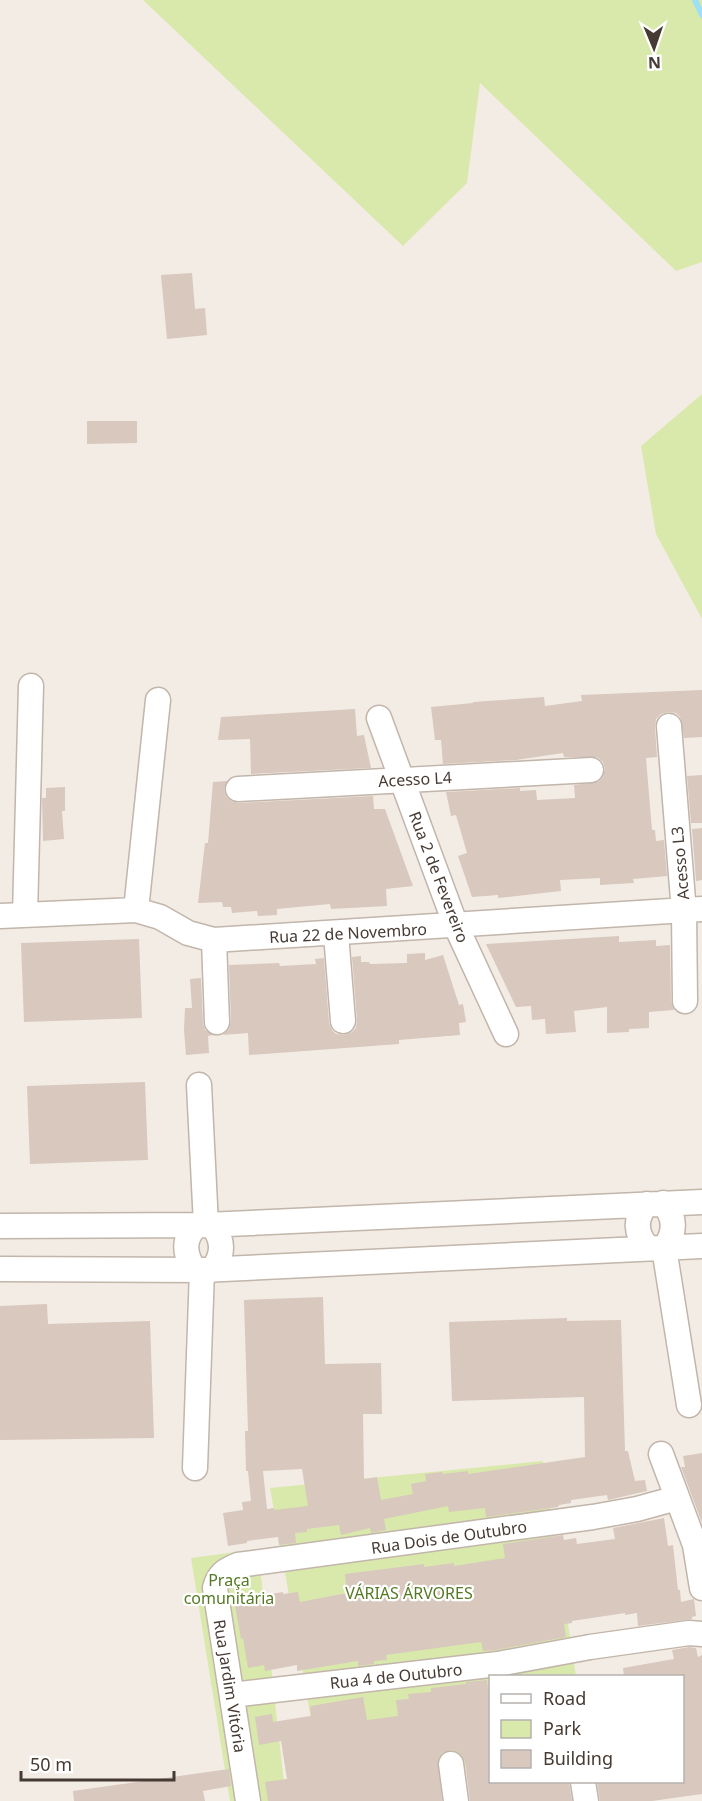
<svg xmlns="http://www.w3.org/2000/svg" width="702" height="1801" font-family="'Noto Sans',sans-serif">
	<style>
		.green { fill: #d9e9ac }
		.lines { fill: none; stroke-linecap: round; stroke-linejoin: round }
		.stream { stroke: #9ee0f3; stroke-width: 6 }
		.building { fill: #d8c8bd; fill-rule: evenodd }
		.minor-casing { stroke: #c2b5aa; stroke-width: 27 }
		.minor { stroke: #fff; stroke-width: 24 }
		.labels { text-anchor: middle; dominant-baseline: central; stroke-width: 4.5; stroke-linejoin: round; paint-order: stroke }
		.street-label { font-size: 16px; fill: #463b34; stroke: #fff }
		.park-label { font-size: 16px; fill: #557925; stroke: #fff }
	</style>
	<rect width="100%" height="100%" fill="#f3ece5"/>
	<path class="green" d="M143,0H702V262L676,271L480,83L467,183L403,246Z
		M702,394V619L656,534L641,446Z
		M543,1461L576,1676H490V1764L322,1781L270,1488Z
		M258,1549L286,1801H230L191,1558Z"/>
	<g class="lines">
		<path class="stream" d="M695,0L702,15"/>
	</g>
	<path class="building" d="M192,273L195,309L205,308L207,335L167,339L161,275Z
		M87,421H137V443L87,444Z
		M702,690V737L684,738L680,717L676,713L668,712L661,714L656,719L655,727L657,757L646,758L652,830H655L656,841L664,840L667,876L633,879L634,883L600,885V878L560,880L561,891L498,898V895L472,897L458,856L467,853L456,815L451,816L446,792L520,788V791L536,790L537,800L575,798L574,785L598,782L603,777L605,769L603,762L597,757H564L563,753L516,760L443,764L441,740H435L431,707L473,703V702L544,697L545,706L582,701L581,695Z
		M355,709L357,736L364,735L371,768L251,774L250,739L218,740L221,717Z
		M702,775V823H691L687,776Z
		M227,781L224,789L226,796L231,801L238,803L373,796L374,809H385L413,886L386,889L387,906L331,909L330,904L277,909V915L258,916L257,911L232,913L231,907H223L222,902L198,903L205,843H208L213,782Z
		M65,787V811H62L64,839L43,841L42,798H46V788Z
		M702,828V880L696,881L692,829Z
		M619,936V942L656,940V946L670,945L671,1001L674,1010L649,1012V1028L629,1029V1032L607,1033V1007L574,1011L576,1032L546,1034L545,1019L532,1020L531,1006L516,1007L486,944Z
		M139,939L142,1018L24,1022L21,943Z
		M425,953V960L443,955L459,1005L463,1004L466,1022L459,1023L460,1035L399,1040V1044L249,1055L248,1033L223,1035L229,1029L231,1021L229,965L279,963L280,966L316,964L315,959L324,958L329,1023L332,1030L336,1034L344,1035L352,1032L356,1028L357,1020L352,957L361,956V962H369L370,964L407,963V954Z
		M201,978L203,1023L205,1030L213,1035L208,1036L209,1053L186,1055L184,1030L185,1008H192L190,979Z
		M145,1082L148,1160L30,1164L27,1086Z
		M323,1297L325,1364L381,1363L382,1414H363L364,1479L377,1477L381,1500L413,1494L411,1484L426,1481L425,1474L442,1472L443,1474L468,1471V1474L585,1457L584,1397L452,1401L449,1322L567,1318V1321L621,1320L625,1451H628L635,1481L645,1480L647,1491L608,1500L607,1495L571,1500V1503L559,1505L558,1507L486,1517L485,1508L449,1512L448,1506L384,1519L386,1530L371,1533L370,1528L341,1535L339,1525L307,1529V1532L295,1533L296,1543L279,1545L278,1537L247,1541V1543L228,1546L223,1513L243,1510L242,1502L251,1501L248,1471H246L245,1431H248L244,1300ZM302,1469L308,1506L274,1510V1508L267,1509L263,1471Z
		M47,1304L48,1324L150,1321L154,1438L0,1440V1306Z
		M702,1453V1523L681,1467H685L683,1456Z
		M664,1518L668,1546L673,1545L678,1590H680L681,1602L694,1599L696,1616L692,1617V1619L638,1626L637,1613L625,1615V1613L572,1621V1623L564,1624L566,1637L496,1650L483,1651L481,1642L386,1655L387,1660L374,1661V1664L358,1666V1661L297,1671V1665L265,1671L264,1665L248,1668L243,1638L241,1639L234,1600L283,1592V1594L298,1592L300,1602L347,1593L345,1574L424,1564V1567L454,1563V1566L505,1558L503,1544L563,1535L564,1540L576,1538L577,1544L615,1539L613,1528Z
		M689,1647L696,1648L698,1657L702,1655V1794L652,1801H600L597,1782H682V1677H624L623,1668L674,1659L672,1650Z
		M487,1680L490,1708V1782H569L572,1801H470L465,1762L462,1755L456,1751L450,1750L442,1753L438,1759L442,1801H268L265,1782L287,1779L281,1741L259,1745L255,1717L272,1714L273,1722L304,1717L311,1716L310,1707L311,1706L363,1697L367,1720L398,1716L396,1700L409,1699L408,1694L431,1692V1688L466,1684V1682Z
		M229,1769L231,1786L203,1791L205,1801H74L73,1791Z"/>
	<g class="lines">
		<defs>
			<path id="minor" d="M379,718L456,926L506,1034
				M669,726L684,912L685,1001
				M238,789L591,770
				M136,910L158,700
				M25,915L31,686
				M0,916L136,910L160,917L188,933L214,940L702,909
				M336,934L343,1021
				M214,940L217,1022
				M199,1085L206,1225
				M663,1203C676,1217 676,1233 664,1248L689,1405
				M647,1204C634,1218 635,1234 648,1248
				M0,1226L206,1225L702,1202
				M0,1269L202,1270L702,1246
				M195,1270C184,1255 182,1239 197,1225
				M212,1270C224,1255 224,1240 212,1225
				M661,1454L695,1545L702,1588
				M195,1468L202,1270
				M232,1695L498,1664L590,1647L689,1633L702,1634
				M451,1764L456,1801
				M583,1782L586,1801
				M248,1801L215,1588C218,1575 225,1570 238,1565L593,1517L637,1509L677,1498"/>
		</defs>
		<use href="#minor" class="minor-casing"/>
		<use href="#minor" class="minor"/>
	</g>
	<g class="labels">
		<g class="street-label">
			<text transform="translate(415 779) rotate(-3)">Acesso L4</text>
			<text transform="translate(680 863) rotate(-95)">Acesso L3</text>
			<text transform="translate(439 877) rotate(69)">Rua 2 de Fevereiro</text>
			<text transform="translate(348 933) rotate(-3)">Rua 22 de Novembro</text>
			<text transform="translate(449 1537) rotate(-8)">Rua Dois de Outubro</text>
			<text transform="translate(396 1676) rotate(-6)">Rua 4 de Outubro</text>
			<text transform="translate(230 1686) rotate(81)">Rua Jardim Vitória</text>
		</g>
		<g class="park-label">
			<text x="229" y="1580">Praça<tspan x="229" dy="18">comunitária</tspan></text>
			<text x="409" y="1593">VÁRIAS ÁRVORES</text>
		</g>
	</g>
	<rect x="489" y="1675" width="195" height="108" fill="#ffffff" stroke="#b5b1ae" stroke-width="1.5"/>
	<rect x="501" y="1694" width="30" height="9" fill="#ffffff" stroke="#b5b1ae" stroke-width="1.5"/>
	<text x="543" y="1705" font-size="18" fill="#463b34">Road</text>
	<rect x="501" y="1720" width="30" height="18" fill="#d9e9ac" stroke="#b5b1ae" stroke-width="1.5"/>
	<text x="543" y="1735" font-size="18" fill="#463b34">Park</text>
	<rect x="501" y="1750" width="30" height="18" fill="#d8c8bd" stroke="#b5b1ae" stroke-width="1.5"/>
	<text x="543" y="1765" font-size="18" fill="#463b34">Building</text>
	<g transform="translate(654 48) rotate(178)" stroke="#ffffff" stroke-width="4.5" paint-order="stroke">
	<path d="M0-4.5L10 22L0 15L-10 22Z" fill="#463b34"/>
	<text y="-9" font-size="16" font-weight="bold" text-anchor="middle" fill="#463b34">N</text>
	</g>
	<path d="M21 1771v9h153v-9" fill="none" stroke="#463b34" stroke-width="3"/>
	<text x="30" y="1771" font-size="18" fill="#463b34" stroke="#ffffff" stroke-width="4.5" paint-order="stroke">50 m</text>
</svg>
